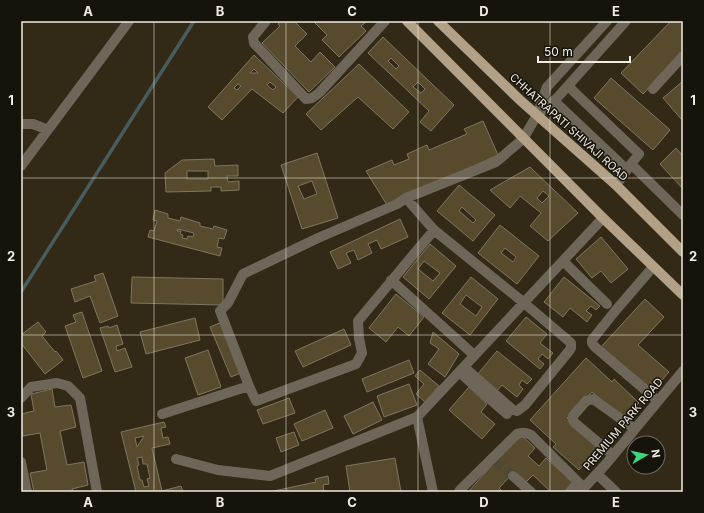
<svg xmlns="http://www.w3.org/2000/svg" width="704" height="513" font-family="Inter,sans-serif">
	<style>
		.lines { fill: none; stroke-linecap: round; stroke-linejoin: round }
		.stream { stroke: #485c5e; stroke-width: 3.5 }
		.building { fill: #584b2d; stroke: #7f7661; fill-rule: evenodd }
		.minor-tunnel { stroke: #4f4735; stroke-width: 10; stroke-dasharray: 10 5; stroke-linecap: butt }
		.minor { stroke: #6f665a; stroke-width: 10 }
		.major { stroke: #b2a187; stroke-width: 10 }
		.grid { fill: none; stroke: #f1ece1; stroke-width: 1; stroke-opacity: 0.55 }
		.labels { text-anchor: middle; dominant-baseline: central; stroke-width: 3; stroke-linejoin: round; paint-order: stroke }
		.street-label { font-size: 11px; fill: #f1ece1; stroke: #16130b }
		.neatline { fill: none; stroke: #f1ece1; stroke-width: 1.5 }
		.grid-label { font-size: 13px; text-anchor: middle; font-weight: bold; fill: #f1ece1 }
	</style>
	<rect width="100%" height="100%" fill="#322a17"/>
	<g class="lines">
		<path class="stream" d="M21,292L194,21"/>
	</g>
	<path class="building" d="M281,21H294L307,34L295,46L311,62L320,52L335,67L309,92L262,43L280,26L278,24Z
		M313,21H364L366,22L361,26L366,31L339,57L322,40L327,35Z
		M671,21H683V53L643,94L621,73Z
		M383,37L454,105L431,131L420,122L429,111L368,53ZM391,58L399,66L396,69L388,61ZM418,82L425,89L421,93L413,87Z
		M254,55L298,97L283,113L252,89L222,120L208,107ZM254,69L258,73H250ZM270,82L276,87L273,90L267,85ZM238,84L241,86L237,90L234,88Z
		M359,64L409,112L393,129L358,97L321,130L306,114Z
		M611,78L670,130L653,150L594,98Z
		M683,81V119L682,120L663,98Z
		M483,121L498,155L387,205L366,171L392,160L394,165L409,159L407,154L427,145L429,150L467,134L464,129Z
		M676,148L683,156V189L660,164Z
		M317,153L338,218L302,229L281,165ZM312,181L317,194L304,199L298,186Z
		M214,159L215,166L238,165V176H227L228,182L239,181V190L221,191V187H211V191L166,192L165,173L182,160ZM187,171H208V179H187Z
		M530,167L578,213L548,241L530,226L541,213L520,196L510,208L490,190ZM543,191L549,196L542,203L537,198Z
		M459,185L495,215L473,241L437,211ZM462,207L476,220L473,223L459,211Z
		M155,210L168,214V218L180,221L181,217L200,223V226L213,229L214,226L227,230L224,239L219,238L217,247L222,248L220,256L148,237L150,230L154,231L157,221L153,220ZM178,229L194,233L193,237L188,236L187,239L182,238L183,235L180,234L181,231H177Z
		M400,219L408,237L381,249L377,240L368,244L372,253L358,260L354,250L346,253L351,263L338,269L330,252Z
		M500,225L539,256L517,284L478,253ZM505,248L516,257L513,262L501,253Z
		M601,237L628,269L611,283L601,271L592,278L576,259Z
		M430,244L456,266L429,299L403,277ZM424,261L440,273L433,281L418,269Z
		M103,273L118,316L100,323L90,296L75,302L71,289L96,281L94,276Z
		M132,277L223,279V305L131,303Z
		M471,277L498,299L470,335L442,313ZM466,295L482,307L476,316L460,304Z
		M564,277L600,306L596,310L591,306L586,311L592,315L587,322L570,308L563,317L544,302Z
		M396,294L424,317L409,336L398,327L386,342L369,328Z
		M645,299L664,317L638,345L669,372L653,390L601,347Z
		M82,312L102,371L83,378L65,326L76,322L73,315Z
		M526,317L547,334L540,343L553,353L548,359L542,354L538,359L544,364L540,369L506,341Z
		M195,318L200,340L146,354L140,332Z
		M38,322L46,332L42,336L55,352L56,351L63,360L45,374L21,343V335Z
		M222,322L243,372L231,377L210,327Z
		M117,325L123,344L116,346L117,351L125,348L132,367L115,372L100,328L108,326L109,328Z
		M344,329L351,345L303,367L295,351Z
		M433,332L459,354L445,377L428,364L439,349L430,343Z
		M208,350L221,387L198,395L185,358Z
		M497,351L532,379L527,384L522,380L519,385L523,389L517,397L502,385L497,391L477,375Z
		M586,358L612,382L614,379L639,403L624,419L592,392L567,418L599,448L579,470L553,447L556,444L530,420Z
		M409,360L414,373L367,392L362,379Z
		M420,370L439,386L425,402L416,394L424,384L415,376Z
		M409,384L417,405L384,417L377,396Z
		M469,387L487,404L481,412L495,424L482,439L449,410Z
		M52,389L55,407L71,405L76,427L60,431L67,465L84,462L88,485L72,489L73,492H34L30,473L47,470L40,433L23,436L21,427V414L34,411L31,394Z
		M289,398L295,413L263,424L257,410Z
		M373,402L382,420L353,434L344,416Z
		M325,410L333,428L302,441L294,424Z
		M164,422L166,427L161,428L163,438L168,437L170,444L152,448L162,491L181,486L183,492H136L121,432ZM144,436L137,447L135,438ZM142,457L143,464H147L150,478L147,479L149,486L144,487L142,480H140L137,466L139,465L137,458Z
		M294,432L299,445L281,452L276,438Z
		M520,434L535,448L528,456L539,466L546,458L574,483L566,492H551L533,475L526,482L514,472L499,488L503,492H468Z
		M395,458L401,492H350L346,466Z
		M328,476L329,484L323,485L324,492H269L316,482L315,479Z"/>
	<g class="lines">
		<path class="minor-tunnel" d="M495,460L513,476"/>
		<path class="minor" d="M266,21L253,37L254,43L306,99L312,98L319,93L385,21
			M568,86L639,154L631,164
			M653,89L683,56
			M554,101L627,170
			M538,114L557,98L626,21
			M21,124H33L48,130
			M21,166L129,21
			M616,185L631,164L683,215
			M406,198L434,230L523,302L571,343V348L569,351L525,405L517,411L513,410L464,367
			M434,230L358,321L359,338L362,353L356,364L256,401L249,386L220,311L228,303L243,274L318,238L397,204L406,198L496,162L523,139L537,115L547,87L607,21
			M563,261L607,304
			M653,267L616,310L592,340V343L595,347L658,401
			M391,280L474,355
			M459,372L507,414
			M21,398L31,387L57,383L68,386L80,398L97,492
			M162,414L249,386
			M417,417L433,492
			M613,455L575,423L573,420V416L586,401L593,399L635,429
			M176,459L218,470L270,476L417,417L603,218
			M21,462L27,492
			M597,474L616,492
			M513,476L531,492
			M459,492L460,490L517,434C522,432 526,432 531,435L584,488
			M570,492L578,482
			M580,492L606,464L683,371"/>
		<path class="major" d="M407,21L603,218L683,295
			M438,21L521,101L616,185L683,252"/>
	</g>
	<path class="grid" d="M154,21V492M286,21V492M418,21V492M550,21V492M21,178H683M21,335H683"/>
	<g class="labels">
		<g class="street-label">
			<text transform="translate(569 127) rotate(42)">CHHATRAPATI SHIVAJI ROAD</text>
			<text transform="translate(623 424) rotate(-50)">PREMIUM PARK ROAD</text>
		</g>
	</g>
	<rect width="704" height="513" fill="none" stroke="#16130b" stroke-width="44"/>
	<g transform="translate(646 455) rotate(81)"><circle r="19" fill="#16130b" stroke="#6e6a61"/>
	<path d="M0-3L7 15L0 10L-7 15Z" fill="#3cd77e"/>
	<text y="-6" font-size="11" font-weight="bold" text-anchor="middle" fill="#f1ece1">N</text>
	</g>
	<path d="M538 56v6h92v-6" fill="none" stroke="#f1ece1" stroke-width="2"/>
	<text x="544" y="56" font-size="12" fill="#f1ece1" stroke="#16130b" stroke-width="3" paint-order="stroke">50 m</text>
	<rect x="22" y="22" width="660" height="469" class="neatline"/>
	<g class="grid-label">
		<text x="88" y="16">A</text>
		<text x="220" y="16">B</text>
		<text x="352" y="16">C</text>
		<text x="484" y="16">D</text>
		<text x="616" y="16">E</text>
		<text x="11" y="105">1</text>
		<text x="693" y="105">1</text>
		<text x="11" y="261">2</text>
		<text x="693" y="261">2</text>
		<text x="11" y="417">3</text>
		<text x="693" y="417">3</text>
		<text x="88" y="507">A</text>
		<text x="220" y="507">B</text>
		<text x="352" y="507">C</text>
		<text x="484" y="507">D</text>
		<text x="616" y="507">E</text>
	</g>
</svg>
